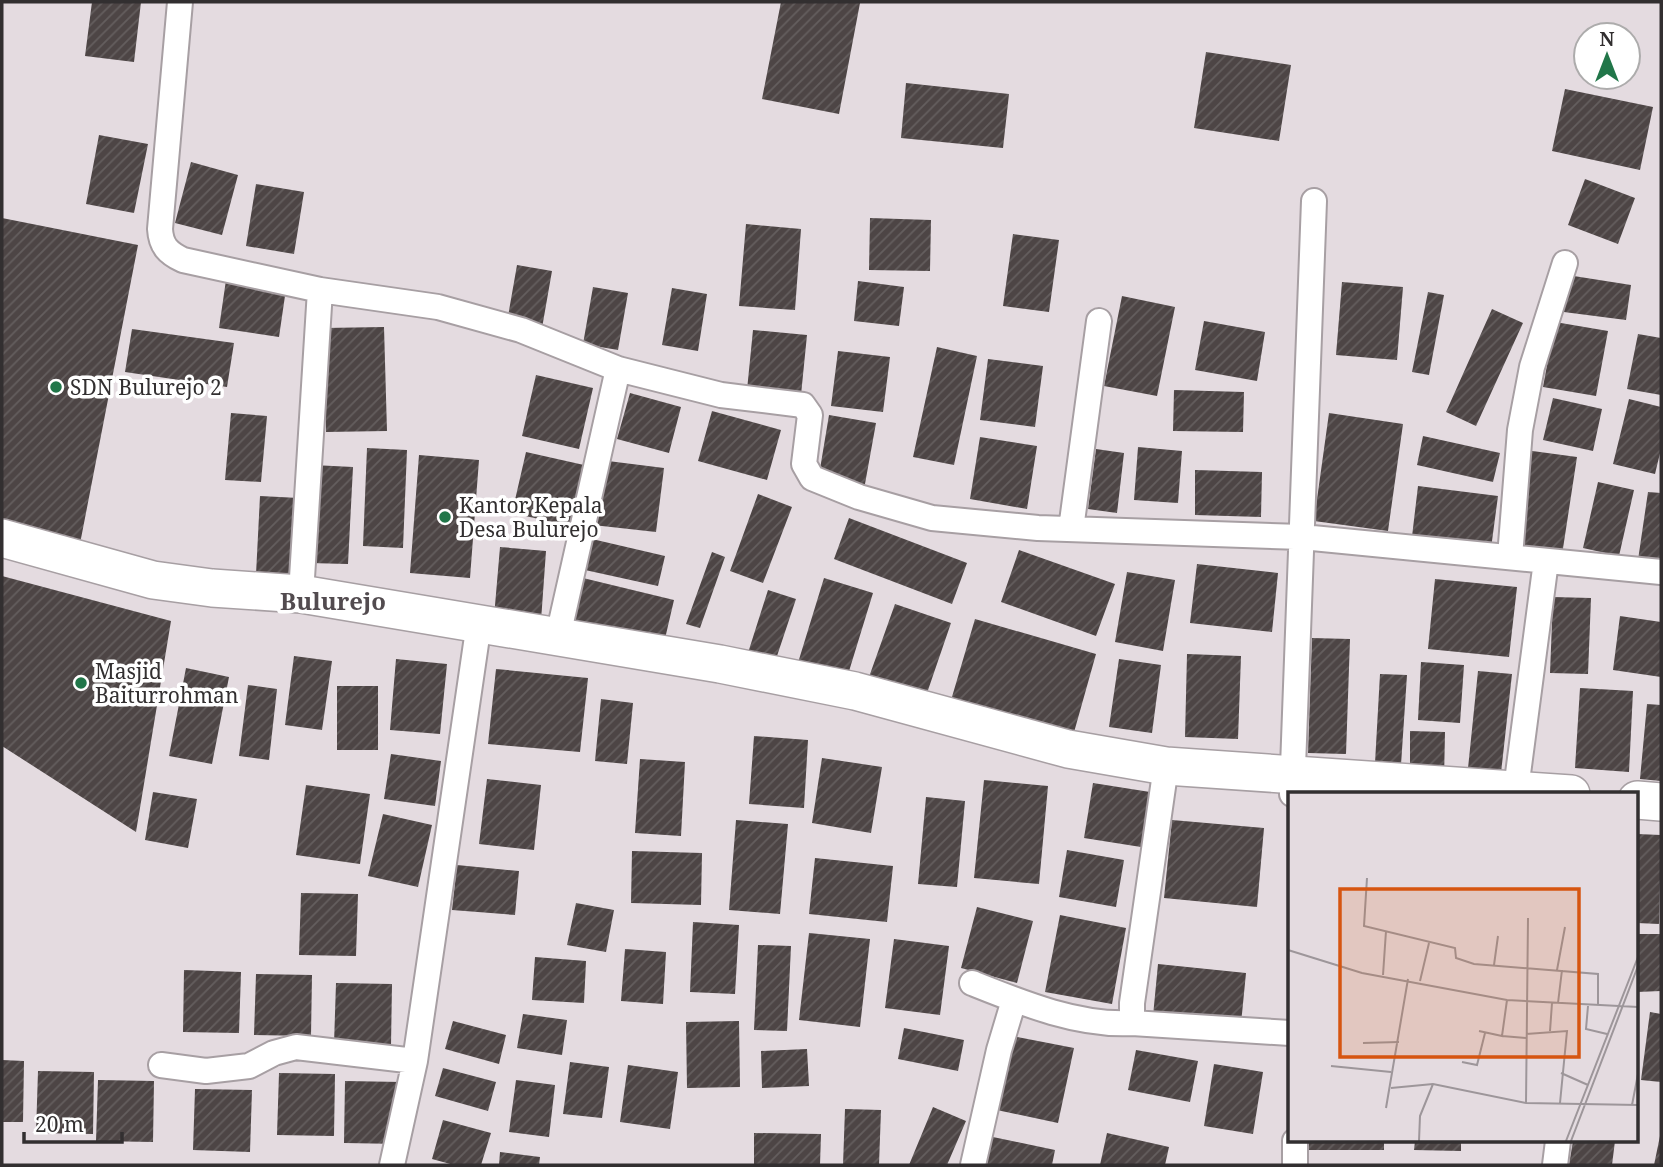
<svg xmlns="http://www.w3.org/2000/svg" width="1663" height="1167" font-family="'Noto Serif',serif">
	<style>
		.building { fill: url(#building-hatch) }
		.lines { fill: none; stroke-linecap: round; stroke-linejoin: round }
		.street-casing { stroke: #a79fa3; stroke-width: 28 }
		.secondary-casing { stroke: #a79fa3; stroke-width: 40 }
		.street { stroke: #fff; stroke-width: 24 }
		.secondary { stroke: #fff; stroke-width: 37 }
		.poi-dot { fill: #217649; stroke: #fff; stroke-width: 2.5 }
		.labels { text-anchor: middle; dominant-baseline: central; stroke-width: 7; stroke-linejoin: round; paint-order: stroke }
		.poi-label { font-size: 21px; fill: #322f30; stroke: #fff; text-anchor: start }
		.quarter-label { font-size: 24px; font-weight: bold; fill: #524b4f; stroke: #fff }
		.inset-road { fill: none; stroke: #9d969a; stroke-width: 2 }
		.view { fill: #d65510; fill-opacity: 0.15; stroke: #d65510; stroke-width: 3.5 }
		.inset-edge { fill: none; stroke: #322f30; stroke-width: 3.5 }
	</style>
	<defs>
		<pattern id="building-hatch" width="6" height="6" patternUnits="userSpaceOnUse" patternTransform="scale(1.75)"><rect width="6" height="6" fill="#4d4545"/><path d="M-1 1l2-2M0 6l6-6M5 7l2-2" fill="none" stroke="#645e5e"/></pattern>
	</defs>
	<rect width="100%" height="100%" fill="#e4dbe0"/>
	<path class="building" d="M92,2H141L134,62L85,56Z
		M781,2L860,3L839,114L762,99Z
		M1206,52L1291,65L1279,141L1194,128Z
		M906,83L1009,94L1003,148L901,138Z
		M1565,89L1653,107L1640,170L1552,151Z
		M99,135L148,144L134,213L86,204Z
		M191,162L238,175L222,235L175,223Z
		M1585,179L1635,198L1618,244L1568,225Z
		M256,184L304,192L294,254L246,246Z
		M2,218L138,245L78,554L2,529Z
		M870,218L931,220L930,271L869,270Z
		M746,224L801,229L795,310L739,306Z
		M1013,234L1059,240L1049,312L1003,306Z
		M517,265L552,271L542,328L507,322Z
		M1561,274L1631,285L1626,320L1556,311Z
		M226,280L286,289L279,337L219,328Z
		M858,281L904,287L899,326L854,321Z
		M1342,282L1403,287L1397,360L1336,355Z
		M593,287L628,293L618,350L583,344Z
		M672,288L707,294L698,351L662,345Z
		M1428,292L1444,295L1429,375L1412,372Z
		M1122,296L1175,307L1157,396L1104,386Z
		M1492,309L1523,323L1476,426L1446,412Z
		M1204,321L1265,332L1257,381L1195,370Z
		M1555,322L1608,331L1596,396L1543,387Z
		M384,327L387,431L326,432L324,328Z
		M132,329L234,343L227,387L125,372Z
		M753,330L807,335L801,395L747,390Z
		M1638,334L1661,338V395L1627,389Z
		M937,347L977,356L954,465L913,457Z
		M838,351L890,357L883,412L831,406Z
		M988,359L1043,366L1035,427L980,420Z
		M536,375L593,388L579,449L522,436Z
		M1174,390L1244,392L1243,432L1173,431Z
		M630,393L681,407L669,453L617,439Z
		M1553,398L1602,409L1593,451L1543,440Z
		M1629,399L1661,407V449L1655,474L1613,464Z
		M712,411L781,430L767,480L698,461Z
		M231,413L267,416L261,482L225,480Z
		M1329,413L1403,424L1388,531L1314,521Z
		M829,415L876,423L863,495L817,487Z
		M1423,436L1500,453L1493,482L1417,465Z
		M980,437L1037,446L1027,509L970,499Z
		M1138,447L1182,451L1178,503L1134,500Z
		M367,448L407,450L403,548L363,546Z
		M1096,449L1124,453L1117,513L1088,509Z
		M1525,450L1577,457L1562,555L1510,548Z
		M526,452L584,465L570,526L512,513Z
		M419,455L479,460L470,578L410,573Z
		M600,460L664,468L656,532L593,525Z
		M313,465L353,467L348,564L309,563Z
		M1195,470L1262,472L1261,517L1195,515Z
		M1598,482L1634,490L1619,556L1583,548Z
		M1418,486L1498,496L1490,556L1411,545Z
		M1648,492L1661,493V564L1638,560Z
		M758,494L792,507L763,583L730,571Z
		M260,496L299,498L295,595L255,594Z
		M849,518L967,563L952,604L834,559Z
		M592,539L665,556L658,586L585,570Z
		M500,547L546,551L541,621L494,617Z
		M1019,550L1115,584L1096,636L1001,602Z
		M712,552L725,557L700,628L686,624Z
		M1197,564L1278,573L1272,632L1190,623Z
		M1127,572L1175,580L1163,651L1115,642Z
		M2,576L171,621L136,832L2,746Z
		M583,578L674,600L664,643L572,621Z
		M824,578L873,593L846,681L797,666Z
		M1435,579L1517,587L1509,657L1428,649Z
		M768,590L796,599L774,665L747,656Z
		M1553,597L1591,598L1588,674L1550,673Z
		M895,604L951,623L926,696L869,677Z
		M1620,616L1661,622V677L1613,670Z
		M975,619L1096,654L1071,743L949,707Z
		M1312,638L1350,639L1346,754L1308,753Z
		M1187,654L1241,656L1238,739L1185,737Z
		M294,656L332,661L322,730L285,725Z
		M396,659L447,664L440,734L390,730Z
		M1119,659L1161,665L1152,733L1109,727Z
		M1421,662L1464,665L1460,723L1418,720Z
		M186,668L229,677L212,764L169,756Z
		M496,669L588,678L580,752L488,744Z
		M1478,671L1512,674L1500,782L1467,778Z
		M1380,674L1407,675L1401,765L1375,763Z
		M248,685L277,689L269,760L239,756Z
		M337,686H378V750H337Z
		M1580,688L1633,691L1629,772L1575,768Z
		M601,699L633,703L627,764L595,761Z
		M1647,704L1661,705V781L1640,779Z
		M1410,731L1445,732L1444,780L1410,779Z
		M754,736L808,740L804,808L749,804Z
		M391,754L441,761L435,806L384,799Z
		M822,758L882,767L871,833L812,823Z
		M640,759L685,762L681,836L635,833Z
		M487,779L541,785L534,850L479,844Z
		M984,780L1048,786L1039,884L974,878Z
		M1093,783L1150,792L1141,847L1084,838Z
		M306,785L370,794L360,864L296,855Z
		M153,792L197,799L188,848L145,840Z
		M926,797L965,801L957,887L918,884Z
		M383,814L432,825L418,887L368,876Z
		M736,820L788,824L780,914L729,910Z
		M1172,820L1264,828L1257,907L1164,898Z
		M1637,834L1661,835L1659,924L1637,923Z
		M1067,850L1124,860L1116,907L1059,897Z
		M632,851L702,853L701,905L631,903Z
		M815,858L893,866L887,922L809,914Z
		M457,865L519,871L515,915L452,910Z
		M301,893L358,894L356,956L299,955Z
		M576,903L614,910L606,952L567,945Z
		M977,907L1033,921L1017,983L961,968Z
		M1060,915L1126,928L1112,1004L1045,992Z
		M693,922L739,925L735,994L690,992Z
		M809,933L870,939L860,1027L799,1020Z
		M1637,934H1661V991L1637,992Z
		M894,939L949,946L940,1015L885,1008Z
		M758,945L791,946L787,1031L754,1030Z
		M625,949L666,952L663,1004L621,1001Z
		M535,957L586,961L584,1003L532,1000Z
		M1158,964L1246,973L1241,1024L1153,1016Z
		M184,970L241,972L239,1033L183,1032Z
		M256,974L312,975L311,1036L254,1035Z
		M336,983L392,984L391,1046L334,1044Z
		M1650,1012L1661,1014V1082L1641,1080Z
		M523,1014L567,1020L562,1055L517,1048Z
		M453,1021L506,1035L499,1064L445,1049Z
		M739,1021L740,1087L687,1088L686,1022Z
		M904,1028L964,1040L958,1071L898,1059Z
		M1007,1035L1074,1048L1058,1123L992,1109Z
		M807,1049L809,1086L762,1088L761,1051Z
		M1136,1050L1198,1061L1190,1102L1128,1090Z
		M2,1060L24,1061L23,1122H2Z
		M570,1062L609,1067L602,1118L563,1114Z
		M1214,1064L1263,1072L1253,1134L1204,1126Z
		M628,1065L678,1072L670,1129L620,1122Z
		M443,1068L496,1082L488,1111L435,1096Z
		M38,1071L94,1072L93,1134L36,1133Z
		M279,1073L335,1074L334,1136L277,1135Z
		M98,1080L154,1081L153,1142L96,1141Z
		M516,1080L555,1085L549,1137L509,1132Z
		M345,1081L402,1082L400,1144L344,1143Z
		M195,1089L252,1090L250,1152L193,1150Z
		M933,1107L966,1121L947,1165H909Z
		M845,1109L881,1110L879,1165H843Z
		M443,1120L491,1133L481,1165H454L432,1159Z
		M754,1133L821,1134L820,1165H754Z
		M1107,1133L1169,1147L1165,1165H1100Z
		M1660,1136L1661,1165H1654Z
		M993,1137L1055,1150L1052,1165H986Z
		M1302,1141H1384V1150H1302Z
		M1415,1141H1461V1151L1414,1150Z
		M1573,1141H1615L1612,1165H1569Z
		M500,1152L540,1157L539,1165H499Z"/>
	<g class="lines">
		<defs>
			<path id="street" d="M180,2L160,229C161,246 168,253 183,260L320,290L438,307L521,330L618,369L721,395L803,405L810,415L804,464L812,478L859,497L932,518L1038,528L1302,537L1661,572
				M1071,529L1099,321
				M1510,557L1520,430L1532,367L1565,263
				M301,594L320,290
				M558,636L618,369
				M1516,789L1546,561
				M1292,794L1314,201
				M972,983C1022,1003 1078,1026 1132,1023V1003L1166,766
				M1132,1023L1290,1033
				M161,1065L206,1071L249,1066L274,1053L296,1047L415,1061
				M1295,1141V1165
				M392,1165L415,1061L479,623
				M973,1165L999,1050L1014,1000
				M1555,1165L1558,1141"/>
			<path id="secondary" d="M2,538L153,580L212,588L301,594L720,664L855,691L1068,749L1166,766L1571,794
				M1637,800L1661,802"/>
		</defs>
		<use href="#street" class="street-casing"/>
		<use href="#secondary" class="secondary-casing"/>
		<use href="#street" class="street"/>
		<use href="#secondary" class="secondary"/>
	</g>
	<g class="poi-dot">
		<circle cx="56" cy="387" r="7"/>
		<circle cx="445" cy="517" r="7"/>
		<circle cx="81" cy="683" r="7"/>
	</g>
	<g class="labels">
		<g class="poi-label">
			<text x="70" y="387">SDN Bulurejo 2</text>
			<text x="459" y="505">Kantor Kepala<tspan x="459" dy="24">Desa Bulurejo</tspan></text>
			<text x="95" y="671">Masjid<tspan x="95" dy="24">Baiturrohman</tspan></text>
		</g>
		<g class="quarter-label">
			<text x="333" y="600">Bulurejo</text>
		</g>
	</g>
	<g transform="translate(1288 792)">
		<rect width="350" height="350" fill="#e4dbe0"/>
		<path class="inset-road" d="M79,86L76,134L167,156L168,166L186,172L310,182V214M0,158L74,181L219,208L350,215M206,173L210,144M269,178L277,135M95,183L98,139M132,189L141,151M270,211L274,178M300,214L298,237L319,242M191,239L214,244L219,208M262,239L264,211M238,242L279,239L272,311M214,244L238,246M75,251L111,250M174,270L189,273L197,241M43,274L103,280M273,281L300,293M103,296L145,292L238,311L350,313M238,311L240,126M344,313L350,282M98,316L120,187M131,349L132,324L145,292M278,349L350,165M283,349L350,174"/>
		<path class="view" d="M52,97H291V265H52Z"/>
		<rect width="350" height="350" class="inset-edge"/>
	</g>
	<rect width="1663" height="1167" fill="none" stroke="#322f30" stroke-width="7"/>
	<g transform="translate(1607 56)"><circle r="33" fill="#ffffff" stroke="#adacac" stroke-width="2"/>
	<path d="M0-5L12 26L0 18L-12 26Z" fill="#217649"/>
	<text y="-10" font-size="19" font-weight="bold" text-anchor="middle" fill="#322f30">N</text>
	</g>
	<path d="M24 1132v10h98v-10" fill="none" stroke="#322f30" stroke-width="3.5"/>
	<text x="35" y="1132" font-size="21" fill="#322f30" stroke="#ffffff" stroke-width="5" paint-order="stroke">20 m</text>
</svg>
